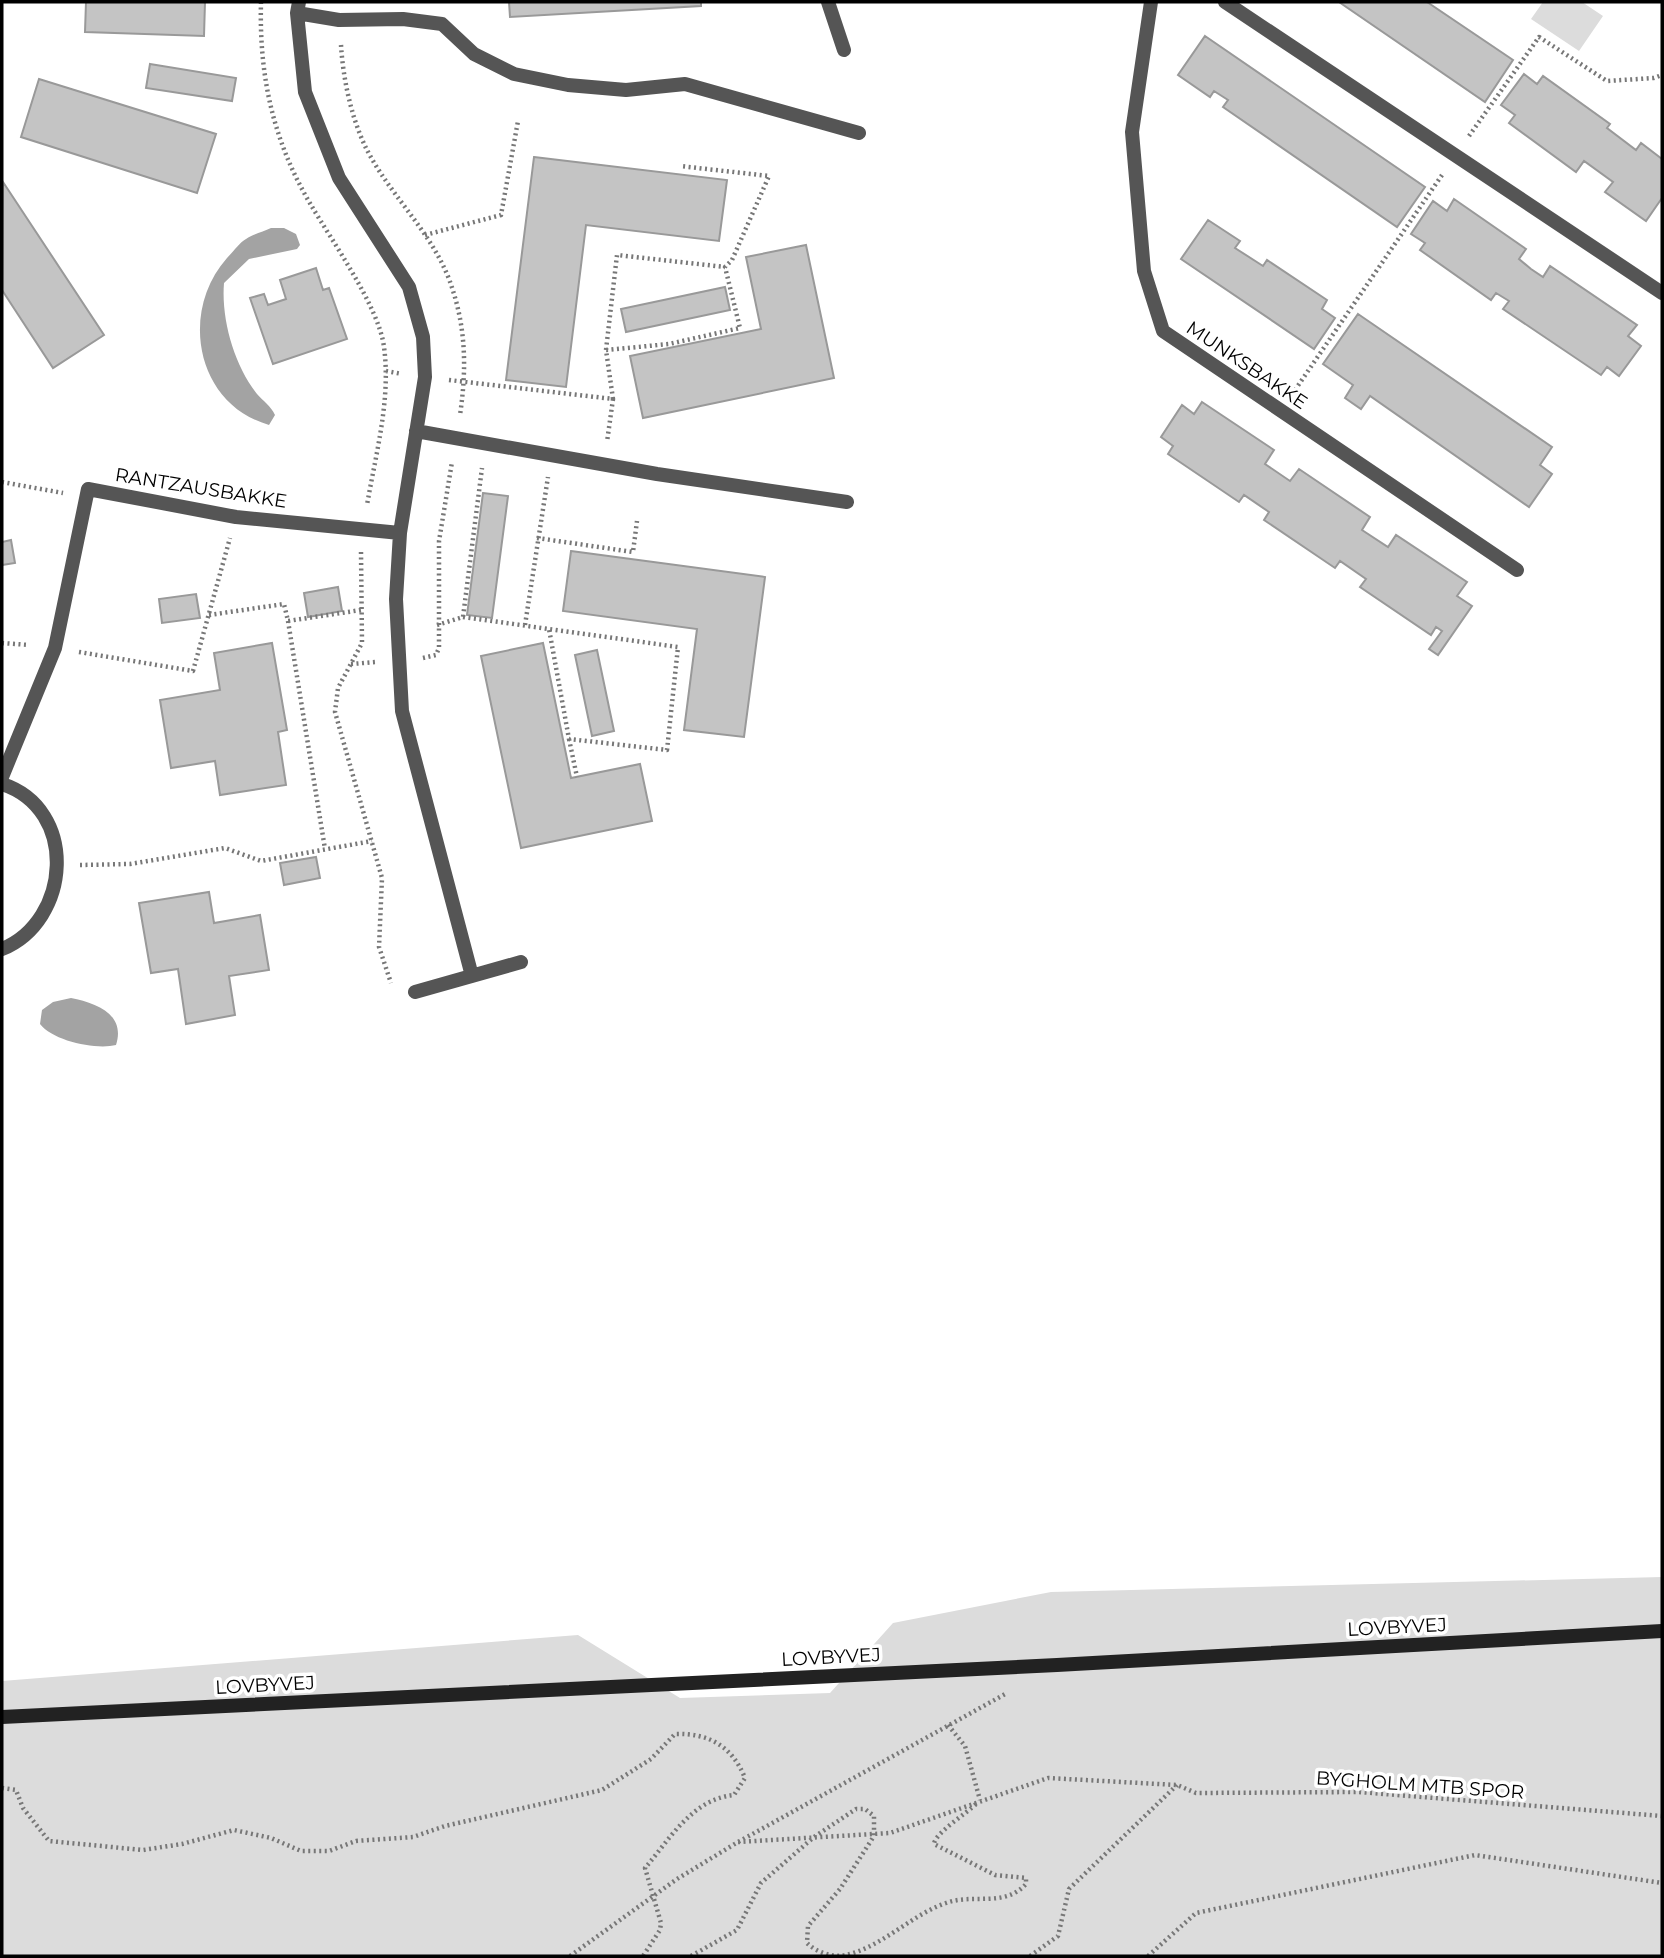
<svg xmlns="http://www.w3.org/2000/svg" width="1664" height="1958" font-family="Montserrat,sans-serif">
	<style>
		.green { fill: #dcdcdc }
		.water { fill: #a3a3a3 }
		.building { fill: #c4c4c4; stroke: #999; stroke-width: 2 }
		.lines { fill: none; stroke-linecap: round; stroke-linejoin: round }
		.path { stroke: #777; stroke-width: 4.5; stroke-dasharray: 2 3.5; stroke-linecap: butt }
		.street { stroke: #555; stroke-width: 14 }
		.secondary { stroke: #222; stroke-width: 14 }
		.labels { text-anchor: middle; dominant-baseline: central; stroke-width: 7; stroke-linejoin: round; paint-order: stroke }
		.street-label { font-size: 19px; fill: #000; stroke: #fff }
	</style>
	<rect width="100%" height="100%" fill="#fff"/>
	<path class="green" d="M1543,2H1582L1603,16L1579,51L1531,19Z
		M1662,1577V1956H2V1681L578,1635L680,1698L830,1693L893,1623L1051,1592Z"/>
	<path class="water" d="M271,228H284L296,234L300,245L297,249L249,259L224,283C221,319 234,365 257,394C263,401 271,406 275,415L269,425C196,404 179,312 227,258C233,252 239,243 246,239C253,234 263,232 271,228Z
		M71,998C96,1003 126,1014 116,1045C96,1050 53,1041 40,1024L42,1010L53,1002Z"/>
	<path class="building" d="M86,2H205L204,36L85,32Z
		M509,2H701V6L510,17Z
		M1339,2H1427L1513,60L1485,102Z
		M1205,36L1425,187L1397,227L1223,107L1228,100L1214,91L1210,97L1178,75Z
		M150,64L236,78L232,101L146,88Z
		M1524,74L1537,84L1543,76L1610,124L1607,128L1636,150L1641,143L1662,159V198L1646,221L1605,192L1613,182L1584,161L1576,172L1509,123L1515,115L1501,105Z
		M39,79L216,134L197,193L21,137Z
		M534,157L727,180L719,241L586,225L566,387L506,380Z
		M3,182L104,335L53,368L2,290Z
		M1454,199L1526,249L1519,259L1531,269L1543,277L1550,266L1637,325L1628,336L1641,346L1619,376L1607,367L1601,375L1503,309L1509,301L1496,293L1491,300L1420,250L1425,243L1411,234L1433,201L1447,211Z
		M1208,220L1240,241L1235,248L1263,266L1267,260L1327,300L1322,309L1335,318L1314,349L1181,259Z
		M806,245L834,378L643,418L630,356L761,329L746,257Z
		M316,268L323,290L329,288L347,339L273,364L250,298L264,294L268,305L286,299L280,280Z
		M725,287L730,310L626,332L621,309Z
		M1358,314L1552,447L1540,465L1552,474L1529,507L1370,396L1361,409L1345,398L1353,385L1323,364Z
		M1202,402L1274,450L1265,464L1290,481L1299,469L1370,517L1362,530L1388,547L1396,535L1467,582L1457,596L1472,606L1438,655L1429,649L1442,631L1436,627L1431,635L1360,587L1366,579L1340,561L1335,568L1264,520L1269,512L1244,495L1239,502L1168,454L1173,446L1161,437L1182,405L1194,414Z
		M483,493L508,496L492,618L467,615Z
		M11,540L15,563L2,565V542Z
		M571,551L765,577L744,737L684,730L697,629L563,611Z
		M338,587L342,611L308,617L304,593Z
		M196,594L200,618L162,623L159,599Z
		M272,643L287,730L278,732L286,785L220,795L215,761L171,768L160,700L220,690L214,653Z
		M543,643L571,778L640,764L652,821L521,848L481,656Z
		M597,650L614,731L592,736L575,655Z
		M316,857L320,878L284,885L280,863Z
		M209,892L214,923L260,915L269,970L229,976L235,1015L186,1024L178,969L151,973L139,903Z"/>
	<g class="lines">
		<path class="path" d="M261,2C259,76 273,141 311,205C332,241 379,307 384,347C391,399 376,453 367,505
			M341,45C343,78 351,117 366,148C389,194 430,230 449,279C466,325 467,367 460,415
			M1469,136L1539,37L1607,81L1654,78L1662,75
			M425,235L501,215L518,121
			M606,350L617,255L725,267
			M386,371L402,374
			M449,380L613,399L607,442
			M1295,390L1442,175
			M613,399L606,350L669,344L740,328L725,267L732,260L769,176L680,166
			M2,482L63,493
			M537,538L633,552L637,521
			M361,552L362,643L338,688L335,712L382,878L379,947L391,983
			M209,615L284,604L288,621L361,610
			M463,617L678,647L667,750L569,739L549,629
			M288,621L325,849
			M437,625L463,617L482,468
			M525,625L548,477
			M2,643L29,645
			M79,652L193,671L230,538
			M423,658L436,655L439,648V541L452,462
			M351,664L376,662
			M569,739L577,777
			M80,865L130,864L225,848L261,861L372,841
			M948,1725L965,1746L980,1800
			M2,1788L16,1790L23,1808L49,1841L143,1850L182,1844L234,1830L271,1838L301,1851H329L356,1841L413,1837L445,1826L602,1790L651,1759L675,1734C709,1733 732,1746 745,1778L734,1795C692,1799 670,1839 645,1868L661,1923L660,1930L643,1956
			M738,1842L890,1833L1048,1778L1177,1785L1196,1793L1359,1792L1662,1816
			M570,1956L677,1879L738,1842L1007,1693
			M691,1956L737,1930L761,1883L814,1837L856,1809H865L874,1816V1836L840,1889L808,1926L807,1943C816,1952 832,1958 846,1955C882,1947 911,1915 946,1903C973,1893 1004,1908 1026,1884V1878L995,1875L934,1844C935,1833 966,1814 977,1803
			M1030,1956L1058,1936L1069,1889L1177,1785
			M1148,1956L1196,1913L1475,1855L1662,1883"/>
		<path class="street" d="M299,2L297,13L305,92L339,178L409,287L423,337L425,377L400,533L396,599L402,711L472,976
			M828,2L844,50
			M1151,2L1132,132L1144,271L1163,331L1517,570
			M1225,2L1662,293
			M297,13L339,20L403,19L442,24L474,54L514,74L568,85L626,90L685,84L859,133
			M416,431L657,474L847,502
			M2,777L55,648L88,489L236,517L400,533
			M2,784C79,809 71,921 2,949
			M415,992L521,962"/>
		<path class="secondary" d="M2,1717L1057,1665L1662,1631"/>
	</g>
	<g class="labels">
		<g class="street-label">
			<text transform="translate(1247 365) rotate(34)">MUNKSBAKKE</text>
			<text transform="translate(201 488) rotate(9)">RANTZAUSBAKKE</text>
			<text transform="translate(1397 1627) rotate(-3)">LOVBYVEJ</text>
			<text transform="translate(831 1657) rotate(-3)">LOVBYVEJ</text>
			<text transform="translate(265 1685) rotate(-3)">LOVBYVEJ</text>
			<text transform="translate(1420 1785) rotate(4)">BYGHOLM MTB SPOR</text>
		</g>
	</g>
	<rect width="1664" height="1958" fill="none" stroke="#000000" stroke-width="7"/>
</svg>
